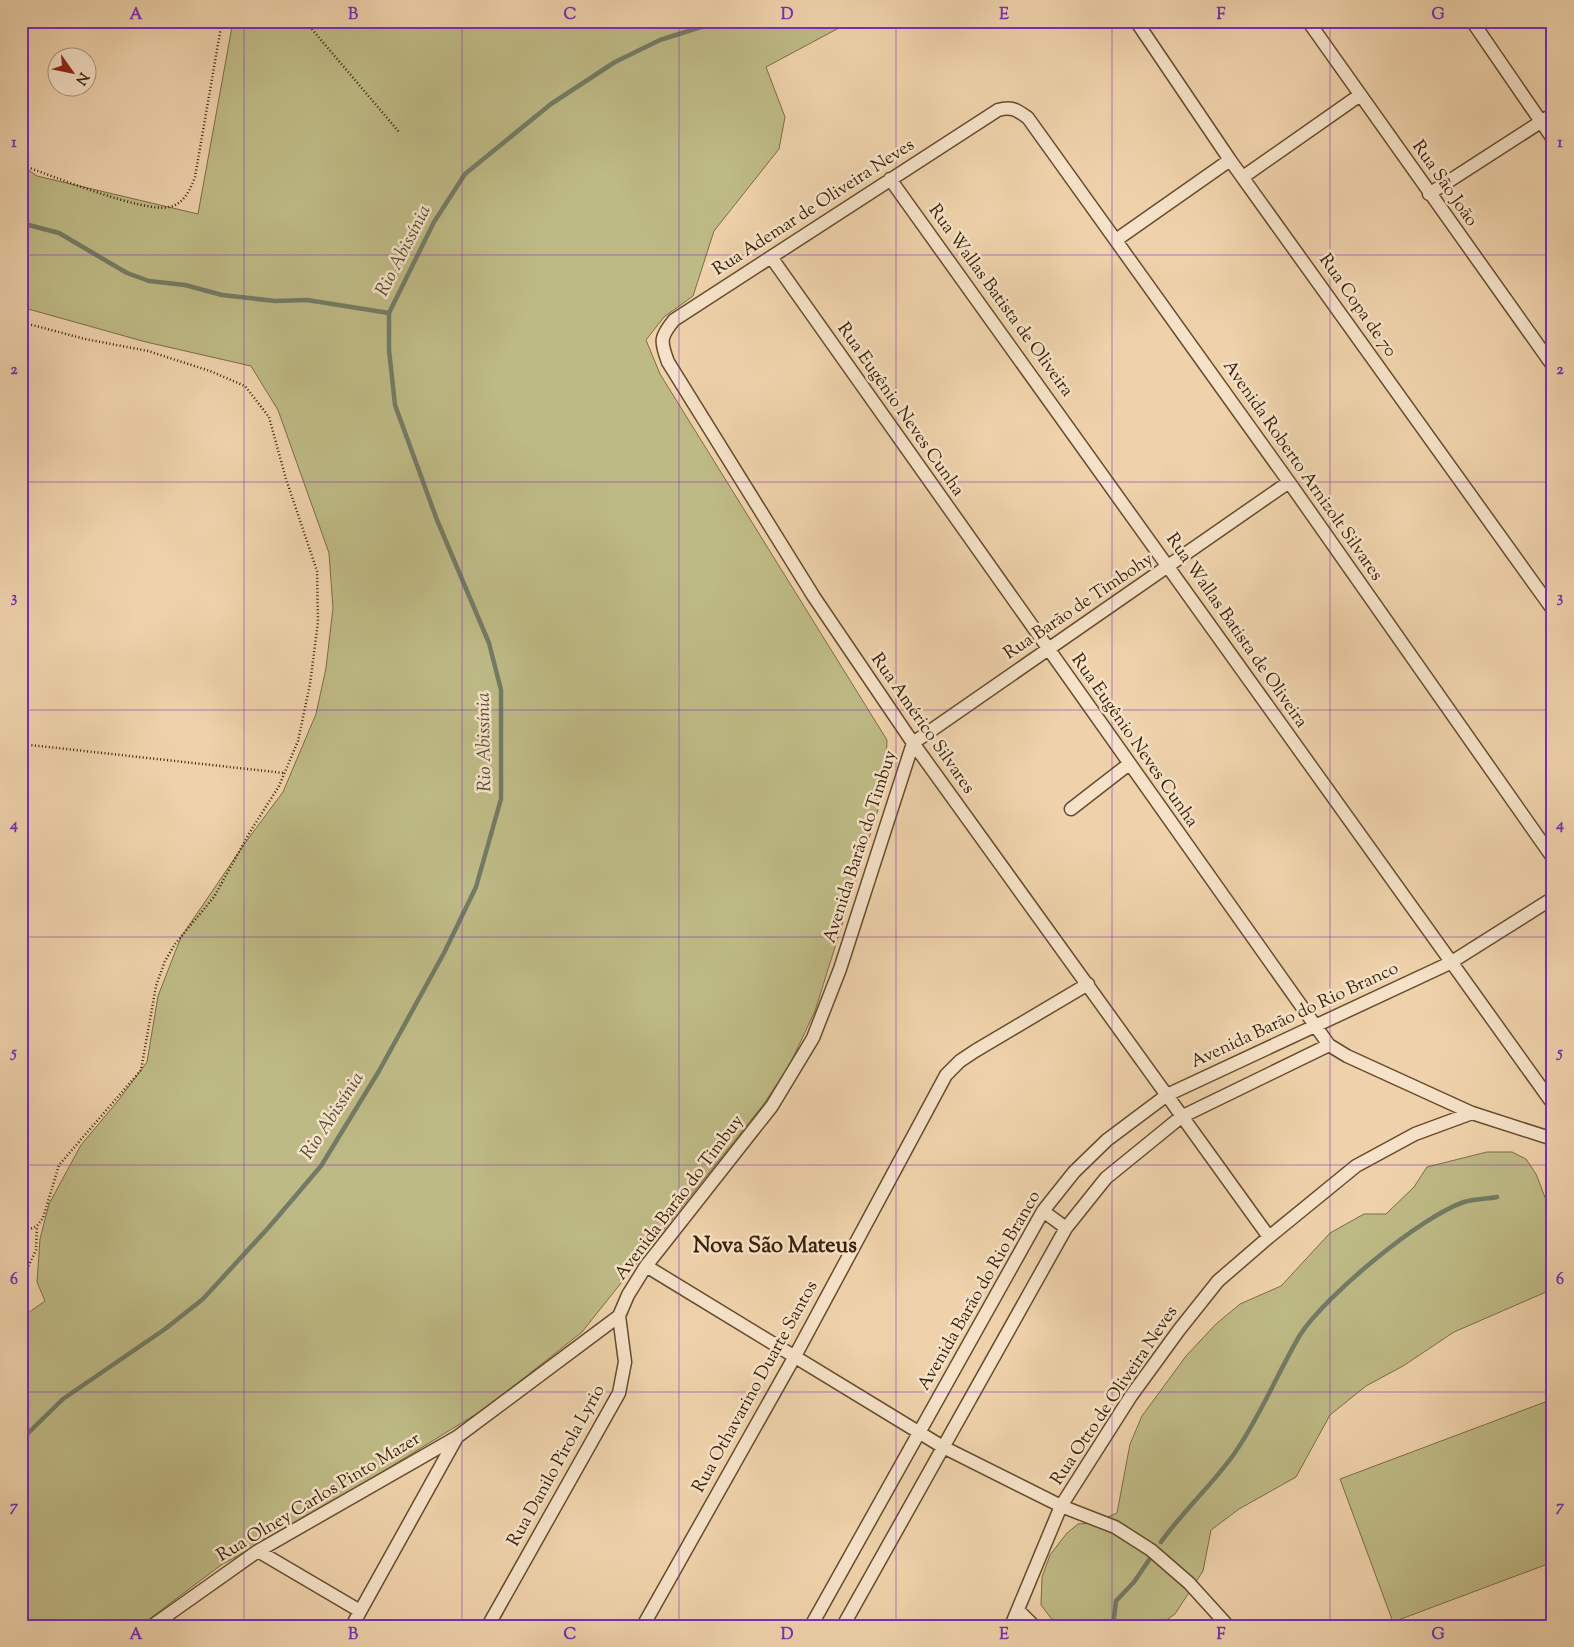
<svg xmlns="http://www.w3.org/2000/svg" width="1574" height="1647" font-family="'Sorts Mill Goudy',serif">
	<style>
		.green { fill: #beba85; stroke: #7c6c45 }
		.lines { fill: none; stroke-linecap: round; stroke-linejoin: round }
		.stream { stroke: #737b66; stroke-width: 4.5 }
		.minor-casing { stroke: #664c2e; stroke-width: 15 }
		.path { stroke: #391f05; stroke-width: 2.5; stroke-dasharray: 1 2.5; stroke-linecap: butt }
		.minor { stroke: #f5e2c8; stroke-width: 12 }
		.grid { fill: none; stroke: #7b2cbf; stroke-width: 1; stroke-opacity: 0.55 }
		.labels { text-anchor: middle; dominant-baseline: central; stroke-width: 5; stroke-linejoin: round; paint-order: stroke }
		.street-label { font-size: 18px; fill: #391f05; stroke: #f5e2c8 }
		.water-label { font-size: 19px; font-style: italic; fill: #564d36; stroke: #f5e2c8 }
		.district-label { font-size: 22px; font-weight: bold; fill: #391f05; stroke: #f5e2c8 }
		.neatline { fill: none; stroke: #7b2cbf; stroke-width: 2 }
		.grid-label { font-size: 16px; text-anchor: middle; font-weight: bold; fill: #7b2cbf }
	</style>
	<rect width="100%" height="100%" fill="#efd2ab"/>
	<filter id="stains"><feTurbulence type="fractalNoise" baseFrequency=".004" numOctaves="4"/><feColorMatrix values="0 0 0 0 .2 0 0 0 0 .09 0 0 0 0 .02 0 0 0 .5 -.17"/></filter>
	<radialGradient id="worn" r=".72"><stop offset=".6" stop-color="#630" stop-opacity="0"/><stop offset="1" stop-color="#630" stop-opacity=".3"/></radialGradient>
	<path class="green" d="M233,21H852L766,67L785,117L779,149L714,231L693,296L664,317L646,340L660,374L887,740L885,787L815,1011L789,1066L763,1105L582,1332L486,1408L312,1515L221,1565L140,1626H21V1318L45,1301L37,1282L40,1239L49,1204L81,1145L117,1102L147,1062L158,996L181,937L245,843L283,792L316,714L326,668L333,608L329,553L278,410L251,366L146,342L21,307V165L37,176L198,214Z
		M1487,1152H1512L1526,1159L1536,1174L1553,1218V1289L1454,1332L1403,1366L1366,1386L1330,1415L1296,1477L1239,1509L1211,1530L1203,1571L1175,1614L1158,1626H1057L1041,1605L1042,1577L1050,1555L1067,1533L1078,1524L1094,1523L1117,1513L1130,1444L1142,1416L1186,1356L1216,1324L1240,1304L1281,1286L1330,1233L1364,1214H1386L1414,1187L1427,1167Z
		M1553,1399V1562L1393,1622L1340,1479Z"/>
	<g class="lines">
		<path class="stream" d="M21,223L59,233L127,273L149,281L185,285L222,295L275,301L307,300L389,313
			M21,1440L63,1399L165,1329L203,1299L269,1227L321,1166L379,1071L444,953L476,887L501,799V690L489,643L437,520L395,405L389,350V313L434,222L465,174L551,104L615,62L660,40L720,21
			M1161,1542C1183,1511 1212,1485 1234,1454C1260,1417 1277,1374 1300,1335C1325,1296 1420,1217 1464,1202C1474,1199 1487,1199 1497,1197
			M1113,1626L1116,1601L1134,1582L1149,1560"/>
		<defs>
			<path id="minor" d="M1136,21L1230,160L1553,610
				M1308,21L1553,366
				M1472,21L1553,139
				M1243,177L1360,95
				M890,179L1553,1104
				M1429,194L1553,114
				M1116,240L1230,160
				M771,257L1329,1045L1347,1056L1472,1113L1553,1139
				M1071,809L1129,764
				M1043,1211L1066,1228
				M1269,1237L913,743L814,597L668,362C660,341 660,337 674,320L998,110C1012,106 1017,110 1028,118L1289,482L1553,858
				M646,1266L943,1447L1061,1506L1115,1527L1151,1550L1189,1583L1228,1626
				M258,1551L360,1611
				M1018,1610L1034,1626
				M152,1626L258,1551L457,1437
				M352,1626L457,1437L619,1316L628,1295L646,1266L772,1106L813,1038L840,969L913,743L1289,482
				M488,1626L619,1393L625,1362L619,1316
				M643,1626L795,1356L946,1075L960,1061L975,1051L1088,984
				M811,1626L1043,1211L1074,1172L1107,1140L1167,1095L1450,963L1553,898
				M843,1626L1066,1228L1106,1178L1181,1117L1329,1045
				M1011,1626L1061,1506L1131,1396L1179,1330L1218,1281L1269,1237L1356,1166L1415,1134L1472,1113"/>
		</defs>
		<use href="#minor" class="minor-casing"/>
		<path class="path" d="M305,21L399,132
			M21,165C51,175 142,213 169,207C184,204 190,190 195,177L222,21
			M21,322L85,339L148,351L210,371L245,386L269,417L286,479L317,571L318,622L310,684L298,741L279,786L250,832L214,897L175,944L165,961L156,986L141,1070L59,1165L43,1218L37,1226L21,1233
			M21,744L284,773
			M21,1282L36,1250L37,1226"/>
		<use href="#minor" class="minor"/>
	</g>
	<path class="grid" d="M244,21V1626M462,21V1626M679,21V1626M896,21V1626M1112,21V1626M1330,21V1626M21,255H1553M21,482H1553M21,710H1553M21,937H1553M21,1165H1553M21,1392H1553"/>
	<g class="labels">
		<g class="street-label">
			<text transform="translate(1444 184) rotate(55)">Rua São João</text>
			<text transform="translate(814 208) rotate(-33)">Rua Ademar de Oliveira Neves</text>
			<text transform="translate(1000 301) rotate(54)">Rua Wallas Batista de Oliveira</text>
			<text transform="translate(1357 306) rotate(55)">Rua Copa de 70</text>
			<text transform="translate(900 410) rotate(55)">Rua Eugênio Neves Cunha</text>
			<text transform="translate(1302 471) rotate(55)">Avenida Roberto Arnizolt Silvares</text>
			<text transform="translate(1079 607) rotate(-34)">Rua Barão de Timbohy</text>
			<text transform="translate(1236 631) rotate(55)">Rua Wallas Batista de Oliveira</text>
			<text transform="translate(922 724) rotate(55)">Rua Américo Silvares</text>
			<text transform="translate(1134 741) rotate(55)">Rua Eugênio Neves Cunha</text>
			<text transform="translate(861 847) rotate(-72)">Avenida Barão do Timbuy</text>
			<text transform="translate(1295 1016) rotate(-25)">Avenida Barão do Rio Branco</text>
			<text transform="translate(680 1198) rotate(-53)">Avenida Barão do Timbuy</text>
			<text transform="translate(980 1291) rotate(-60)">Avenida Barão do Rio Branco</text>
			<text transform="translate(756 1387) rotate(-61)">Rua Othavarino Duarte Santos</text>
			<text transform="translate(1115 1396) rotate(-56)">Rua Otto de Oliveira Neves</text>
			<text transform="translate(557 1466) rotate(-61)">Rua Danilo Pirola Lyrio</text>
			<text transform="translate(319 1498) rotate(-31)">Rua Olney Carlos Pinto Mazer</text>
		</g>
		<g class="water-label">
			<text transform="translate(404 251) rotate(-63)">Rio Abissínia</text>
			<text transform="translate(485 742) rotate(-91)">Rio Abissínia</text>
			<text transform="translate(333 1116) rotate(-57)">Rio Abissínia</text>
		</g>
		<g class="district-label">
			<text x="775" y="1247">Nova São Mateus</text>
		</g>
	</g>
	<rect width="1574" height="1647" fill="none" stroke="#efd2ab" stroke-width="55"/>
	<g transform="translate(72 72) rotate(123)"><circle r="24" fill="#f5e2c8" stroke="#aa947a"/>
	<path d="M0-4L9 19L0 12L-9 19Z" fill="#8f2418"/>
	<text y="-8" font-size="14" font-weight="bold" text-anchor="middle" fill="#391f05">N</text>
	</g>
	<rect x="28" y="28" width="1518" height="1592" class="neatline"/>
	<g class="grid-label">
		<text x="136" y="19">A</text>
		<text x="353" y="19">B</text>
		<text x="570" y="19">C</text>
		<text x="787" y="19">D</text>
		<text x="1004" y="19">E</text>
		<text x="1221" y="19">F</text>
		<text x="1438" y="19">G</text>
		<text x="14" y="147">1</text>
		<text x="1560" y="147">1</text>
		<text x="14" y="374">2</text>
		<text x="1560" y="374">2</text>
		<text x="14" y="602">3</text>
		<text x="1560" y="602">3</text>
		<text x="14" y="829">4</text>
		<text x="1560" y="829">4</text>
		<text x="14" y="1057">5</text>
		<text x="1560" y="1057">5</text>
		<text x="14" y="1284">6</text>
		<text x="1560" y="1284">6</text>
		<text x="14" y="1511">7</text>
		<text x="1560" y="1511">7</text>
		<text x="136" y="1639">A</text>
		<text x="353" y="1639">B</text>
		<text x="570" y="1639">C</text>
		<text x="787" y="1639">D</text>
		<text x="1004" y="1639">E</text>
		<text x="1221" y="1639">F</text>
		<text x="1438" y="1639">G</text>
	</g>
	<rect width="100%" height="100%" filter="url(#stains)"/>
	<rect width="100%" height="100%" fill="url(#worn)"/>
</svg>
